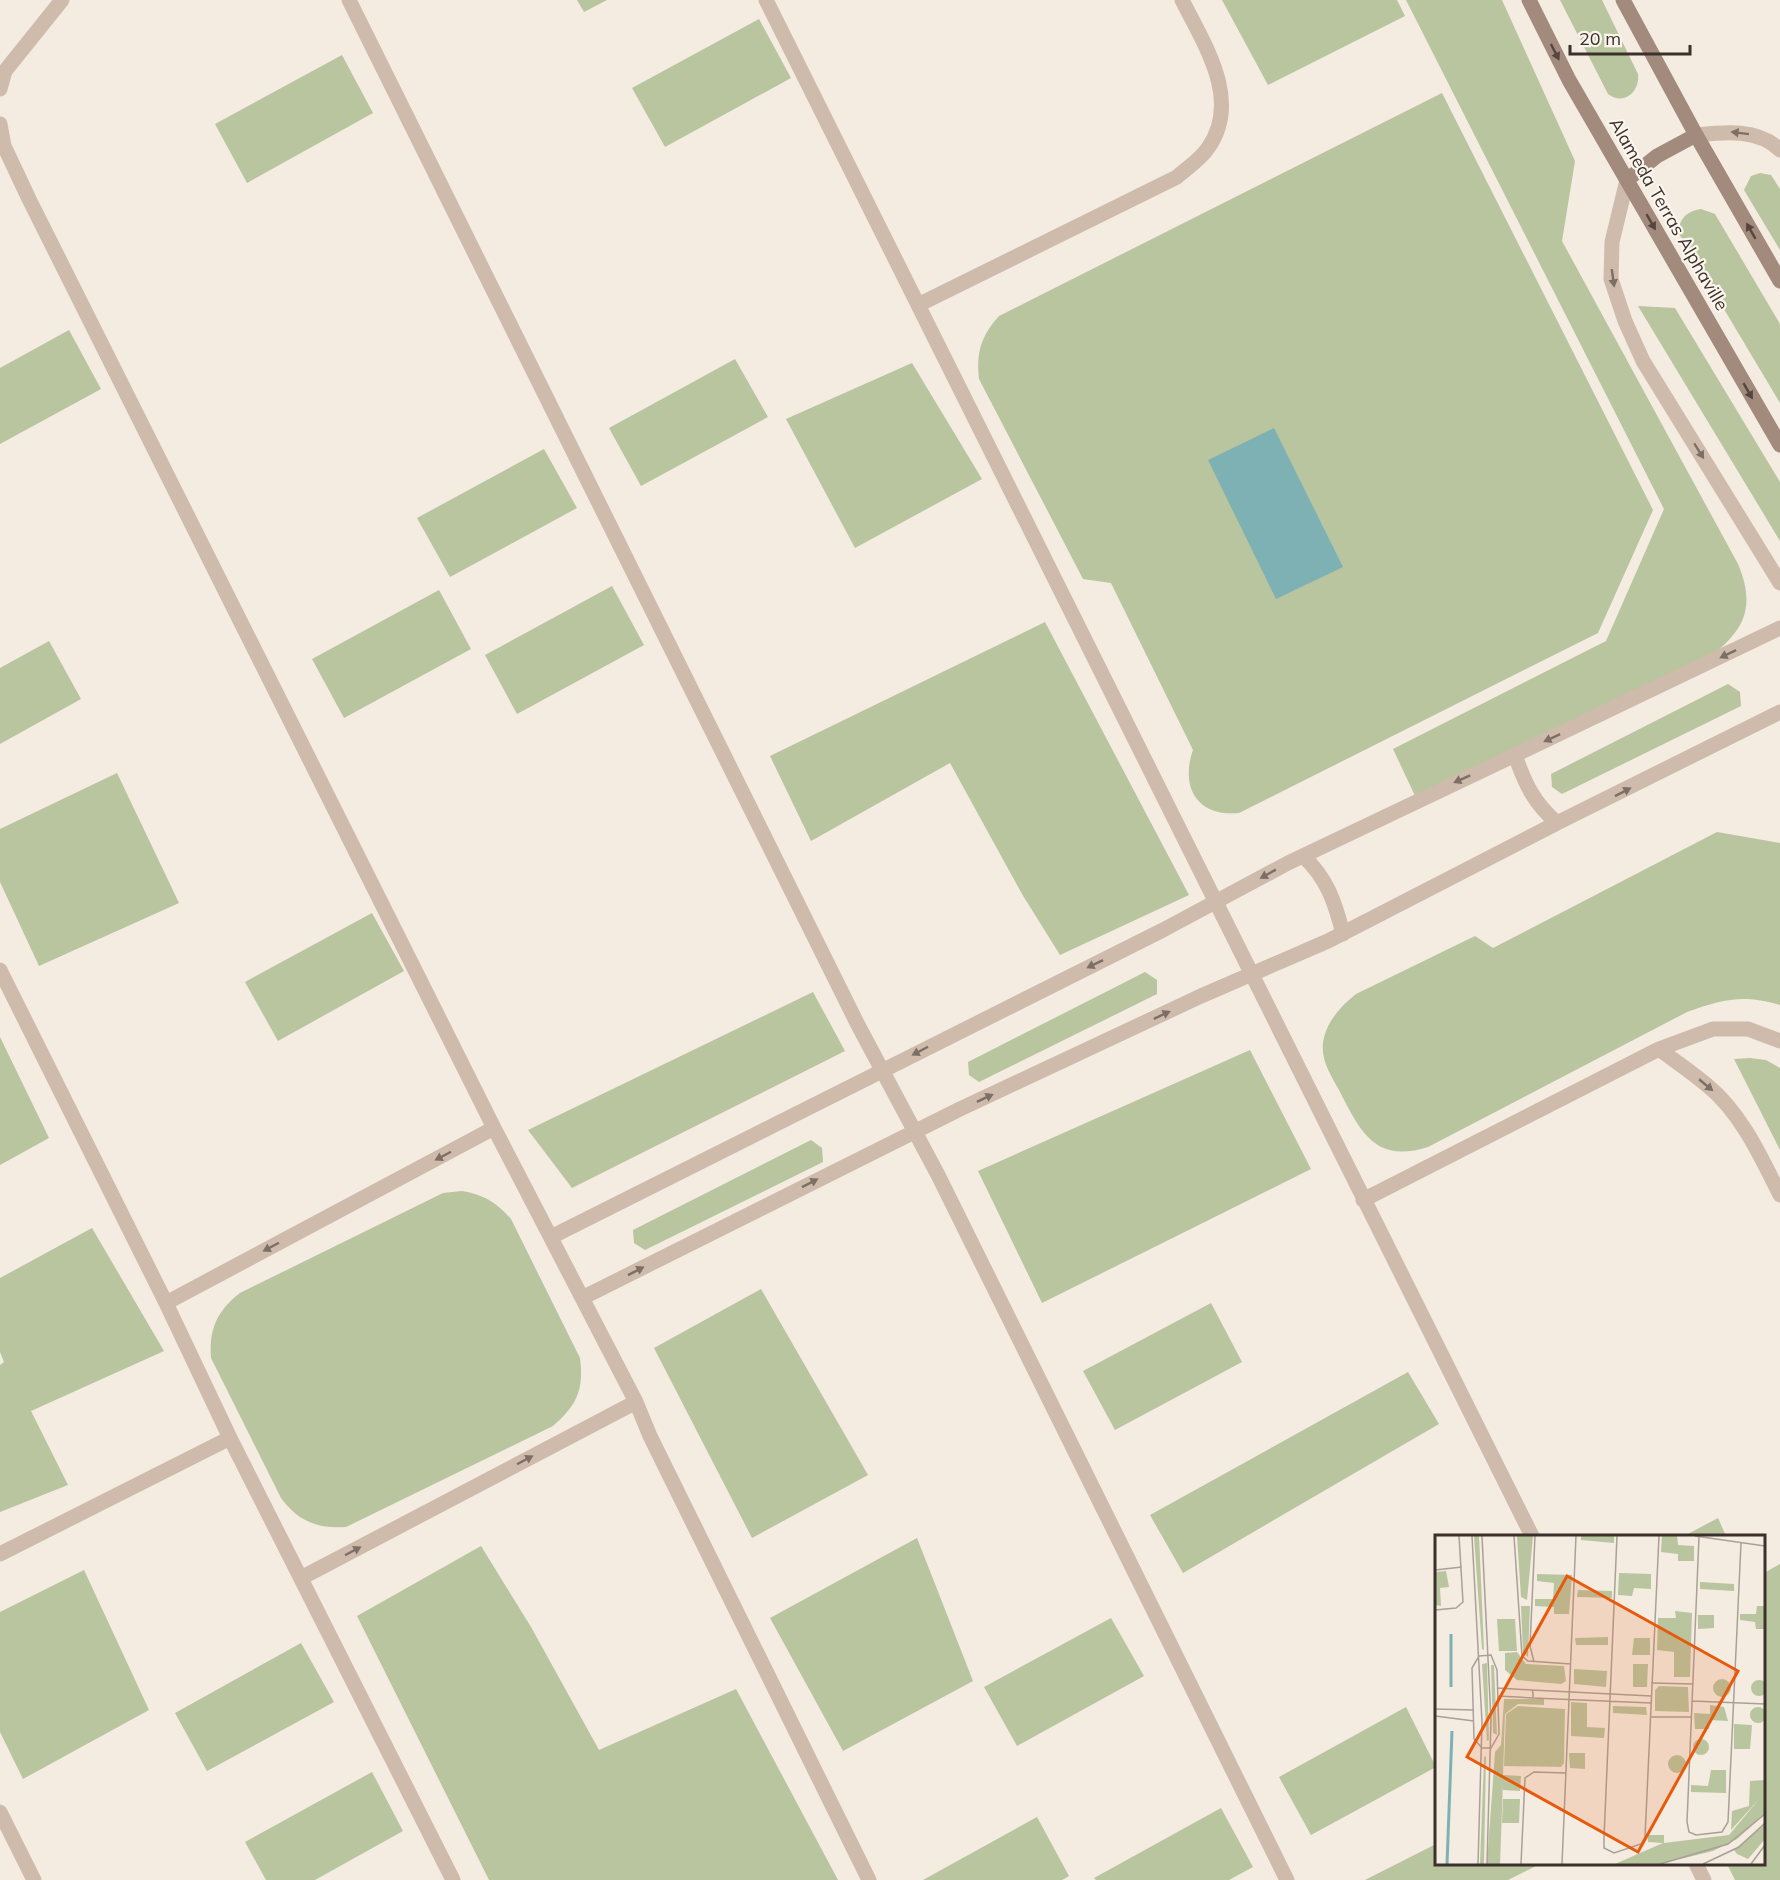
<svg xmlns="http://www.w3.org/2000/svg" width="1780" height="1880" font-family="Mulish,sans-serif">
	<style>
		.green { fill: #b8c59f }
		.water { fill: #7eb1b3 }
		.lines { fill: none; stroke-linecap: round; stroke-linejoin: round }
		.street { stroke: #cebbab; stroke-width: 15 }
		.secondary { stroke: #a28a7c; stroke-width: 15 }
		.oneway { fill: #55463f }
		.oneway2 { fill: #7d6f65 }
		.labels { text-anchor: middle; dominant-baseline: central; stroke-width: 4.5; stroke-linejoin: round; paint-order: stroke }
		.street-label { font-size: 18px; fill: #3b302b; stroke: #fbf5ee }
		.inset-river { fill: none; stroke: #7eb1b3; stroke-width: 3 }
		.inset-road { fill: none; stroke: #aaa098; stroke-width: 1.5 }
		.view { fill: #e8590c; fill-opacity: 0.15; stroke: #e8590c; stroke-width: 3 }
		.inset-edge { fill: none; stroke: #3b302b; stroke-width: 3 }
	</style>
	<rect width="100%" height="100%" fill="#f4ebe1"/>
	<path class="green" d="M577,0H607L584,12Z
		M1222,0H1397L1405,16L1268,85Z
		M1406,0H1502L1575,161L1562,241L1738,564C1761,619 1734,638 1694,670L1417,800L1393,749L1606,641L1664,509Z
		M1560,0H1602L1638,74C1640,92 1624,106 1608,94Z
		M759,19L791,78L665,147L632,88Z
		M342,55L373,113L247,183L215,124Z
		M1442,93L1653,510L1598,633L1239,813C1197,817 1180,787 1193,750L1111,583L1083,579L979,379C976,353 981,336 999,316Z
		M1760,173L1771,175L1780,189V250L1744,190L1751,176Z
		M1701,209L1715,214L1780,324V403L1678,232C1680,218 1687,211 1701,209Z
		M1638,306L1675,308L1780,482V541Z
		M69,330L101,389L0,444V368Z
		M735,359L768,417L641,486L609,428Z
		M912,363L982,479L855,548L786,419Z
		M544,449L577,508L450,577L417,518Z
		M612,586L644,645L517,714L485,655Z
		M439,590L471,649L344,718L312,659Z
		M1045,622L1189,895L1060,955L1022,894L950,763L811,841L770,756Z
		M49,641L81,699L0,744V668Z
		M1728,684L1740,692L1741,706L1562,794L1552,787L1551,774Z
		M117,773L179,903L39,966L0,882V829Z
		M1717,832L1780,843V1005C1743,994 1723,999 1687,1012L1428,1147C1375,1164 1360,1131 1339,1090C1331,1075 1321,1061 1323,1043C1326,1022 1340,1007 1356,994L1475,936L1493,948Z
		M372,913L404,971L278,1041L245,982Z
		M1145,972L1157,980V994L979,1082L969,1075L968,1062Z
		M813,992L845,1051L572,1188L528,1130Z
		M0,1037L49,1138L0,1165Z
		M1250,1050L1311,1169L1042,1303L978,1171Z
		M1750,1058L1766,1060L1780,1068V1150L1734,1059Z
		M811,1140L822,1148L823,1162L645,1250L634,1243L633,1230Z
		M462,1191C484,1195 496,1202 511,1219L580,1358C584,1390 577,1405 553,1426L346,1527C317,1529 298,1521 281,1498L211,1358C209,1329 217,1311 240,1293L443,1193Z
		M92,1228L164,1351L31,1411L68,1485L0,1512V1365L4,1362L0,1352V1278Z
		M761,1289L868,1475L752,1538L654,1348Z
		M1211,1303L1242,1362L1115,1430L1083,1371Z
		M1408,1372L1439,1424L1183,1573L1150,1515Z
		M1718,1518L1726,1536H1684Z
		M917,1538L973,1681L843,1751L770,1618Z
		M481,1546L531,1627L599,1750L736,1689L838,1880H489L357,1616Z
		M1780,1564V1880H1735L1727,1864H1764V1573Z
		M84,1570L149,1710L23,1779L0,1732V1612Z
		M1111,1618L1144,1676L1017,1746L984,1687Z
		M301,1643L334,1702L207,1771L175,1713Z
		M1406,1707L1436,1767L1311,1835L1279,1777Z
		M372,1772L403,1831L315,1880H266L245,1842Z
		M1221,1808L1253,1867L1229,1880H1096L1094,1878Z
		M1037,1817L1069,1876L1062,1880H923Z
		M1436,1844V1864H1540L1508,1880H1365Z"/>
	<path class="water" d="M1274,428L1343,567L1276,599L1208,460Z"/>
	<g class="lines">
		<path class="street" d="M349,0L858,1025L938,1175L1287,1880
			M766,0L1532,1536
			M0,89L5,71L62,0
			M0,124L4,146L29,199L494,1128L636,1402L650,1436L869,1880
			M1696,135C1724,132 1758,128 1780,150
			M1627,180L1612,242L1611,279L1625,321L1643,361L1780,583
			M920,304L1177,177C1187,168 1201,159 1208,148C1242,100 1204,44 1182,0
			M1780,628L1515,755C1525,784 1534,803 1557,823L1780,712
			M1303,856C1327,878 1335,902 1343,934
			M0,970L166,1303L230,1438L453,1880
			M1659,1049C1675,1061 1693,1073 1708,1086C1741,1113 1761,1157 1780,1195
			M1363,1200L1659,1049L1713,1029H1748L1780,1041
			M553,1236L1163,930L1288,863L1515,755
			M584,1297L960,1109L1201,996L1328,941L1557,823
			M166,1303L494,1128
			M0,1554L230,1438
			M301,1578L636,1402
			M0,1812L34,1880
			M1696,1864L1704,1880"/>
		<path class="secondary" d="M1529,0L1569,80L1780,445
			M1623,0L1696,135L1780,281
			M1627,180L1657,156L1696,135"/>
	</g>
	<defs><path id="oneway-solid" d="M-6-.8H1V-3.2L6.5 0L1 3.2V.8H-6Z" transform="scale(1.5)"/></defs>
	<g class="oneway">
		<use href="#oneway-solid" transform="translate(1555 52) rotate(63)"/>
		<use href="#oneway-solid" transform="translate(1651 222) rotate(60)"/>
		<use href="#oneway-solid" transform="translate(1751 231) rotate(-120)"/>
		<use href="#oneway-solid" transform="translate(1748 391) rotate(60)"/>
	</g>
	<g class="oneway2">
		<use href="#oneway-solid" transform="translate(1740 133) rotate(-173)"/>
		<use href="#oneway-solid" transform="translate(1613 278) rotate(82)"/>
		<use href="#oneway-solid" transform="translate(1699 451) rotate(58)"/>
		<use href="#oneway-solid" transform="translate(1728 654) rotate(154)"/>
		<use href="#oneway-solid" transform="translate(1552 738) rotate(155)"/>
		<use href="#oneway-solid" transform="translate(1462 779) rotate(156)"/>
		<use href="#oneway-solid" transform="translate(1623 792) rotate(-27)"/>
		<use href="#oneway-solid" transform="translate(1268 874) rotate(151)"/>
		<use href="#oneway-solid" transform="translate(1095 964) rotate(154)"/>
		<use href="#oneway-solid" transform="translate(1162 1015) rotate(-25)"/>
		<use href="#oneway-solid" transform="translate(920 1051) rotate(152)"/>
		<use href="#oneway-solid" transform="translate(1706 1085) rotate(40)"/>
		<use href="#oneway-solid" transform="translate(985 1098) rotate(-25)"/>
		<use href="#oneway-solid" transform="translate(443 1156) rotate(152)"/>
		<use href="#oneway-solid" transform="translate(810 1183) rotate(-27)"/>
		<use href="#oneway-solid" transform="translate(271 1247) rotate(152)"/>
		<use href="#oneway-solid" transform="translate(636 1271) rotate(-27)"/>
		<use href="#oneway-solid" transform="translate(525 1460) rotate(-28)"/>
		<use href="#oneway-solid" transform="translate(353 1551) rotate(-28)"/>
	</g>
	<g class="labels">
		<g class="street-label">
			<text transform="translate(1669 214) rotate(60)">Alameda Terras Alphaville</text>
		</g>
	</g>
	<g transform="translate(1435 1535)">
		<rect width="330" height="330" fill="#f4ebe1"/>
		<path d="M39,1H44L49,115L47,114ZM82,1H98L92,65L86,62ZM146,1H179V8L146,5ZM227,1H242L243,10L259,11V26H243V19L226,17ZM11,36L14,52L5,53L6,71L0,70V37ZM184,38L216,39V54L199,53L197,61L183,60ZM102,39L137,40L134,79H119V72L100,71V64H118L119,48L102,46ZM265,47L299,49V56L265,54ZM143,55L177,56V63L142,62ZM86,71H95L93,122L88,117ZM322,71H330V94H321L320,87L305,85V79H321ZM240,76L257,78L255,142H239V117L222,115L223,83H241ZM263,80H279V93L263,94ZM62,84H80L82,116H64ZM173,102V110H141L140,103ZM199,103H215V120H197ZM82,117L91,129L129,131L131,146L126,149L82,145L70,135V118ZM52,128L54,205L52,206L47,129ZM198,129H213L212,152H198ZM56,130H59L62,200L58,198ZM139,134L172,136L171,152L139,149ZM278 153a9 9 0 1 1 18 0a9 9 0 1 1-18 0ZM316 153a8 8 0 1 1 16 0a8 8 0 1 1-16 0ZM224,151L253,152L254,177L220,176V155ZM69,164H109V170L83,169L70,179L68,240L86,241L85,256L68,255V247L65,329H52L60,217L66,210ZM136,167L152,168V192L170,193L169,203L136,201ZM275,170L289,172L293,186L275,185L274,194H260L259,178L275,179ZM83,171L130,174L129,228L126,232L69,231L71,179ZM178,171L211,172L212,180L178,178ZM315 180a8 8 0 1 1 16 0a8 8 0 1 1-16 0ZM299,189L317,190L315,214H299ZM258 212a8 8 0 1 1 16 0a8 8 0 1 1-16 0ZM134,218H150V234L135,233ZM233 229a9 9 0 1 1 18 0a9 9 0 1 1-18 0ZM51,221L49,329H45L49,222ZM276,235H291V258L256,257V250L273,251ZM330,245V279L302,304L278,316L225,329H180L228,308L213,307V300H229V308L294,300L325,263L296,295L297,276L314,271L315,246ZM68,264H85L84,288H67ZM330,288V304L313,324L302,319L299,315Z" fill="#b8c59f"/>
		<path class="inset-river" d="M16,99V152M12,329L17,196"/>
		<path class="inset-road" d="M37,1L47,187L43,329M47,1L56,185L52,329M79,1L87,121L93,126L136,129M182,1L169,303V313L179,318L206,309L210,302L224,1M260,1L330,11M264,2L252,287L254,297L261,300L287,297L293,287L306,8M0,35L27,32M0,75L21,73L28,67L24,1M56,120L62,135L64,199L56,213H47L39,204L37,133L44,121ZM99,127L95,111L100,1M216,148L258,149M63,153L97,155L98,158V163L63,161M97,155L216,161M98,163L216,168M257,166L330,169M0,174L39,175M0,181L39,186M216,182H256M86,329L90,243L99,237L131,238M127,329L141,1M225,329L293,309L330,279M268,329L304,312L330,288M316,329L330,310"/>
		<path class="view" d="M132,41L303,136L203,317L32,222Z"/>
		<rect width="330" height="330" class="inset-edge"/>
	</g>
	<path d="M1570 45v9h120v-9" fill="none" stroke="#3b302b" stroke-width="3"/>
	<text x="1579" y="45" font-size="18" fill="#3b302b" stroke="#fbf5ee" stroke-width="4.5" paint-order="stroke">20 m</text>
</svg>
